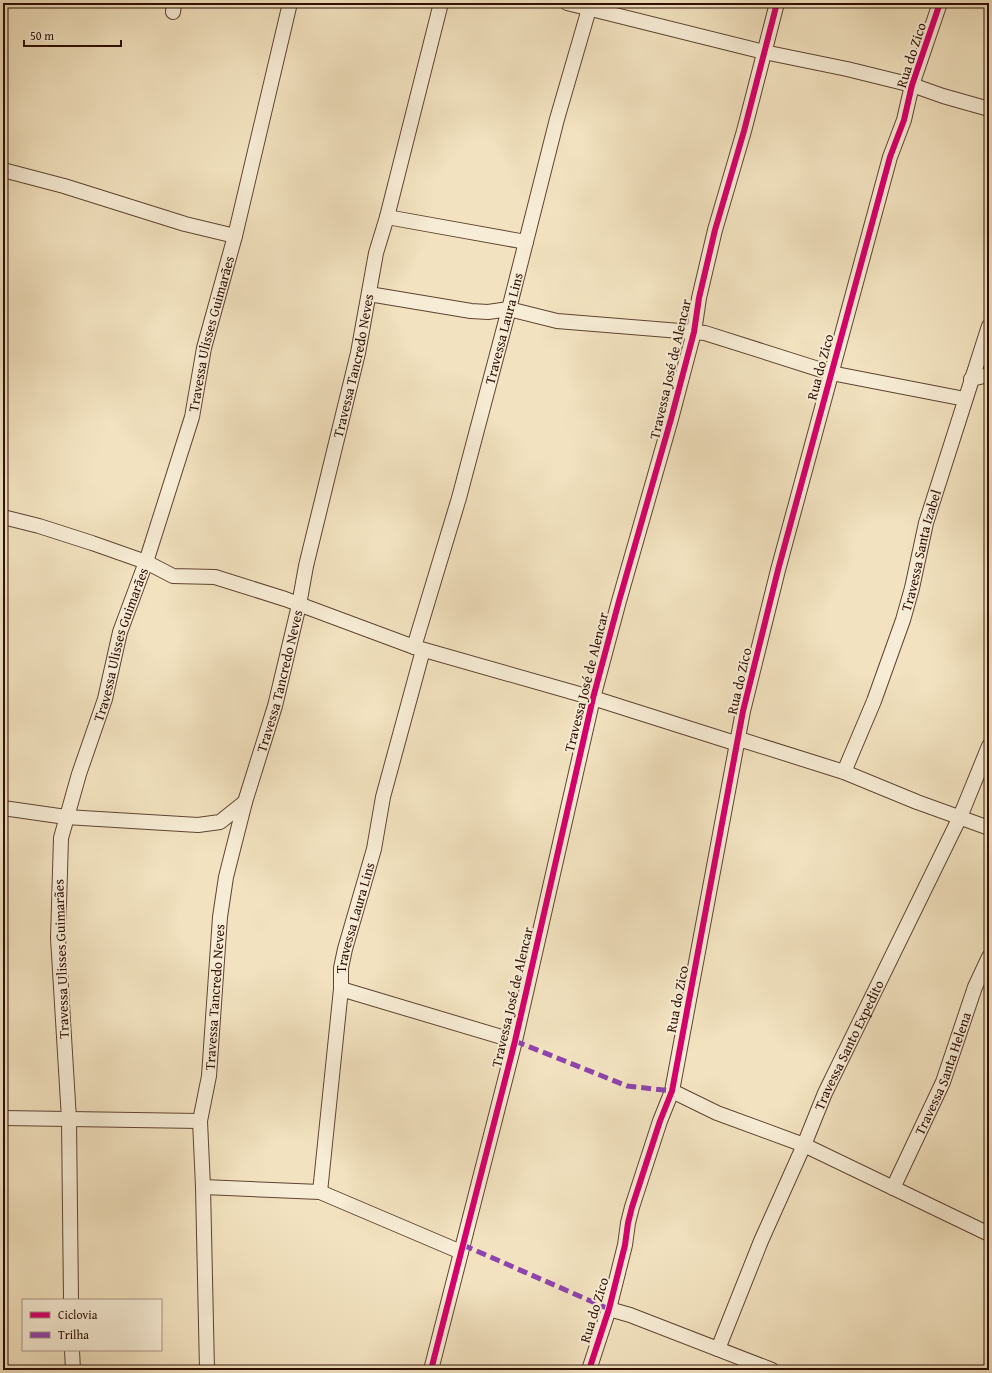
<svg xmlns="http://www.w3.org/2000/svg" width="992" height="1373" font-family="'Gentium Book Plus',serif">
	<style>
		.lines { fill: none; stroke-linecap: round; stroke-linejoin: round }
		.street-casing { stroke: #5f4431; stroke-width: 16 }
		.street { stroke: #f7ecd5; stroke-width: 14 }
		.quiet { stroke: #8e44ad; stroke-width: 5; stroke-dasharray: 10 5; stroke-linecap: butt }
		.cycleway-casing { stroke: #f7ecd5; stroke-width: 8 }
		.cycleway { stroke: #d6006c; stroke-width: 6 }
		.labels { text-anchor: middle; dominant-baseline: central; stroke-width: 4; stroke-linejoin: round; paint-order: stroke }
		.street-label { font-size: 14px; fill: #2e0f02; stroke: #f7ecd5 }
	</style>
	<rect width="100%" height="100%" fill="#f2e2bf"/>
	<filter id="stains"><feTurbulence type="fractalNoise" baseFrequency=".005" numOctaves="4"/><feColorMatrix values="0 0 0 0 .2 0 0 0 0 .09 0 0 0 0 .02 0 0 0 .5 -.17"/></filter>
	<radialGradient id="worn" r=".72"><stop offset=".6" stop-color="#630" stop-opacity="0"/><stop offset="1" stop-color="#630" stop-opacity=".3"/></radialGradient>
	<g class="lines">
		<defs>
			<g id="street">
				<path d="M567,3L764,52L847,69L912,85L943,96L989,109"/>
				<path d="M173,12L174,3"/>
				<path d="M3,170L64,186L185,224L235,236"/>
				<path d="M387,217L526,242"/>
				<path d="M369,294L471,311L488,312L509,309L557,321L705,333L831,373L965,399"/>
				<path d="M971,379L989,375"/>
				<path d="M3,517L39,526L92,543L146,562L173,576L215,577L285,599L414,647L593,698L738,744"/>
				<path id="s1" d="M414,647L459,498L509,309L557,119L589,9"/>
				<path d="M739,739L844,772L917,802L989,828"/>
				<path id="s2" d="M844,772L874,701L903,620L912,588L926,523L989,326"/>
				<path d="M3,808L66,817L198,825L220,822L245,802"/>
				<path d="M341,989L515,1041"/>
				<path d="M672,1091L717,1113L804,1145L989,1234"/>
				<path d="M3,1118L200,1121"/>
				<path d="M203,1187L320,1192L461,1252"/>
				<path id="s3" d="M893,1188L943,1082L975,987L989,957"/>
				<path id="s4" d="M320,1192L341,989V968L345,949L374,849L383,797L423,650"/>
				<path id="s5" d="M71,1300L69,1119L58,938L61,838L79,774L105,699L120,632L146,562L192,417L204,348L235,236L290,3"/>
				<path d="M609,1309L630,1315L772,1370"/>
				<path id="s6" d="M718,1349L761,1241L804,1145L825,1093L960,817L989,746"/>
				<path d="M72,1350L73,1370"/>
				<path id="s7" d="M207,1370L203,1187L200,1121L209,1076L220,917L226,877L245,802L275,706L299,605L306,566L358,353L376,253L387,217L441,3"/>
				<path d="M431,1370L515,1041L593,698L619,601L671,419L694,332L699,298L715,230L744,131L777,3"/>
				<path d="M589,1370L609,1309L625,1245L628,1223L632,1207L660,1121L672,1091L743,711L778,570L890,157L904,120L912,85L940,3"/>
			</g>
		</defs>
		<use href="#street" class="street-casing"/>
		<use href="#street" class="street"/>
		<path class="quiet" d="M3,192L6,171
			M515,1041L627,1086L672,1091
			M463,1245L609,1309"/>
		<defs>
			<path id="cycleway" d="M431,1370L515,1041L593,698L619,601L671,419L694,332L699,298L715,230L744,131L777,3
				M589,1370L609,1309L625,1245L628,1223L632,1207L660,1121L672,1091L743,711L778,570L890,157L904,120L912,85L940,3"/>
		</defs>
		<use href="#cycleway" class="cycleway-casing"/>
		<use href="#cycleway" class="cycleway"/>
	</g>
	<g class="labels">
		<g class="street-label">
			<text transform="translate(911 55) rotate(-72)">Rua do Zico</text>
			<text stroke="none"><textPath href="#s1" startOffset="331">Travessa Laura Lins</textPath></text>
			<text stroke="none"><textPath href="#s5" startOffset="989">Travessa Ulisses Guimarães</textPath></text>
			<text stroke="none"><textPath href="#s7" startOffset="1022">Travessa Tancredo Neves</textPath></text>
			<text transform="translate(820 367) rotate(-75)">Rua do Zico</text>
			<text transform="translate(670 369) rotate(-77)">Travessa José de Alencar</text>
			<text stroke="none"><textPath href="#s2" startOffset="235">Travessa Santa Izabel</textPath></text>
			<text stroke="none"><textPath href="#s5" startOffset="665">Travessa Ulisses Guimarães</textPath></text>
			<text stroke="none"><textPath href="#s7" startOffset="698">Travessa Tancredo Neves</textPath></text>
			<text transform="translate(739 681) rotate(-77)">Rua do Zico</text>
			<text transform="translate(586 682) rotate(-76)">Travessa José de Alencar</text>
			<text stroke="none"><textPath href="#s4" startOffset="277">Travessa Laura Lins</textPath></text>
			<text transform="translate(61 959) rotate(-92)">Travessa Ulisses Guimarães</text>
			<text stroke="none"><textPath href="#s7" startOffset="374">Travessa Tancredo Neves</textPath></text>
			<text transform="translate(512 997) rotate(-77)">Travessa José de Alencar</text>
			<text transform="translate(677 999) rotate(-79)">Rua do Zico</text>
			<text stroke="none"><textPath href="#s6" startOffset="331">Travessa Santo Expedito</textPath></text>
			<text stroke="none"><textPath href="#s3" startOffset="125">Travessa Santa Helena</textPath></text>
			<text transform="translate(594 1310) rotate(-73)">Rua do Zico</text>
		</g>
	</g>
	<rect width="992" height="1373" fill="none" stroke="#f2e2bf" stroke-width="16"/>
	<rect x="4" y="4" width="984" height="1365" fill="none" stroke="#2e0f02" stroke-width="2"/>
	<rect x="8" y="8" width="976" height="1357" fill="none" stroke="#2e0f02"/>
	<rect x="22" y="1299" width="140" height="52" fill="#f7ecd5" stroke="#a79481"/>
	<rect x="30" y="1312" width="20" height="6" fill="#d6006c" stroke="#a79481"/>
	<text x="58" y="1319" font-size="12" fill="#2e0f02">Ciclovia</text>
	<rect x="30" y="1332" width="20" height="6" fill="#8e44ad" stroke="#a79481"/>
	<text x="58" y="1339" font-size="12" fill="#2e0f02">Trilha</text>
	<path d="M24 40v6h97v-6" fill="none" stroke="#2e0f02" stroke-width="2"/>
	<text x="30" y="40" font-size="12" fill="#2e0f02" stroke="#f7ecd5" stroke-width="3" paint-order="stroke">50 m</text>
	<rect width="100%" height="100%" filter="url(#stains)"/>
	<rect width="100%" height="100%" fill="url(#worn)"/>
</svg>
